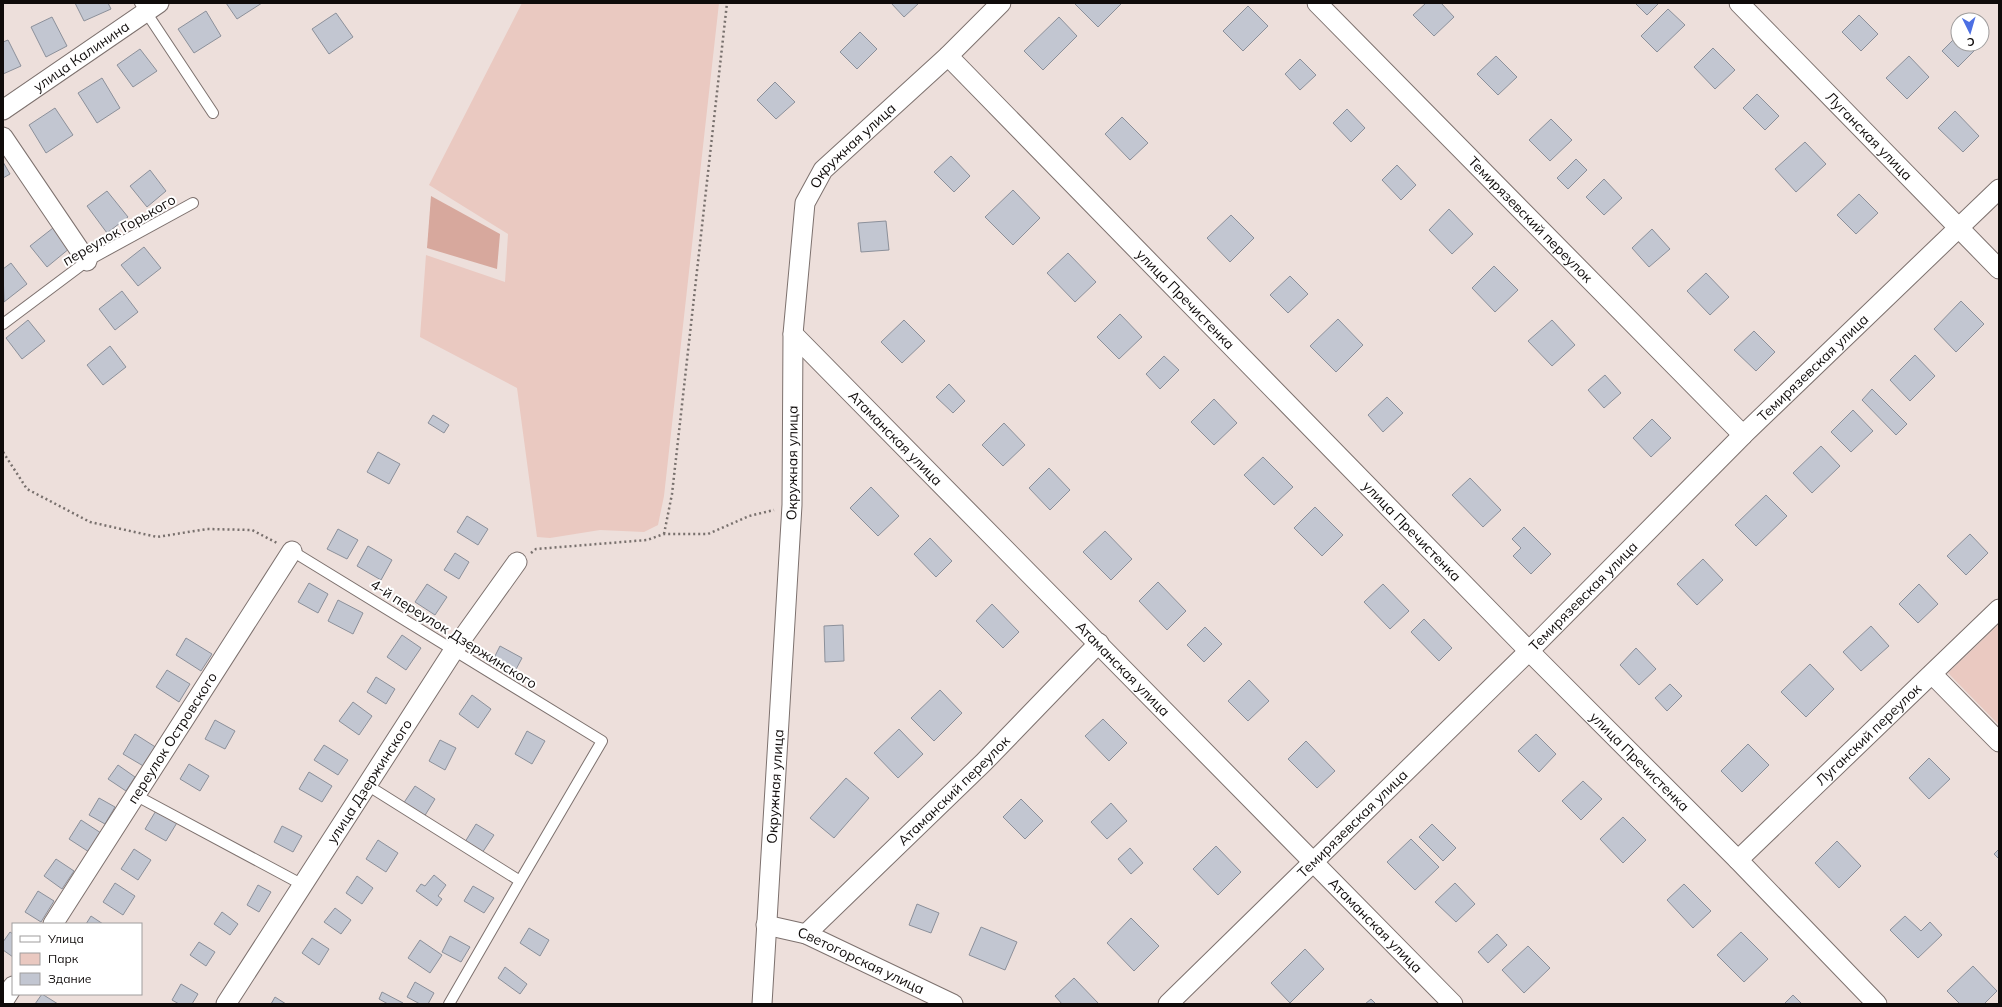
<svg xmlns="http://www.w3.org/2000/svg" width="2002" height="1007" font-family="Mulish,sans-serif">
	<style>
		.green { fill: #eac9c1 }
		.forest { fill: #d7a89d }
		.building { fill: #c2c6d1; stroke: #8c909a }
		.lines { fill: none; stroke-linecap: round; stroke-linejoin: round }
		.lane-casing { stroke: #7d716e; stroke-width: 12 }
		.street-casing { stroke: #7d716e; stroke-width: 21 }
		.path { stroke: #78706d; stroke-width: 2.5; stroke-dasharray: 2 3; stroke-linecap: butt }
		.lane { stroke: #fff; stroke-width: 10 }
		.street { stroke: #fff; stroke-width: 19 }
		.labels { text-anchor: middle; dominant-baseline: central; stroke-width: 4; stroke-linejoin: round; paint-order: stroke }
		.street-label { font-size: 14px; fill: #0f0b0a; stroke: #fff }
	</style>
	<rect width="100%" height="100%" fill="#eddfdb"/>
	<path class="green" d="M522,3H719L664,496L658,525L644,532L600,530L550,538L537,537L517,388L420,337L426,255L505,282L508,234L429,185Z
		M1999,624V725L1948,673Z"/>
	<path class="forest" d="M431,196L500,234L497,269L427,248Z"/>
	<path class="building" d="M75,3H108L111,9L84,21Z
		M226,3H262L237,19Z
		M891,3H919L904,17Z
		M1074,3H1122L1098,27Z
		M1426,3H1441L1454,17L1434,36L1413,15Z
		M1635,3H1659L1647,15Z
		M1248,6L1268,26L1243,51L1223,31Z
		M1668,9L1685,25L1657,52L1641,36Z
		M206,11L221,36L194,53L178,29Z
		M336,13L353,37L329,54L312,29Z
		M1859,15L1878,34L1861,51L1842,32Z
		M52,17L67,46L46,57L31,27Z
		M1059,17L1077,36L1043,70L1024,51Z
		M860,32L877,49L857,69L840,52Z
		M1958,35V44L1980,45L1958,67L1942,51Z
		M8,40L21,66L3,74V42Z
		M1713,48L1735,70L1715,89L1694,67Z
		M140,49L157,71L133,87L117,65Z
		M1496,56L1517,77L1498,95L1477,74Z
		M1909,56L1929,77L1907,99L1886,78Z
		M1300,59L1316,75L1300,90L1285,74Z
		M102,78L120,108L97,123L78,93Z
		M775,82L795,102L776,119L757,100Z
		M1757,94L1779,116L1765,130L1743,108Z
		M55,108L73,135L46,153L29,125Z
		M1347,109L1365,128L1351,142L1333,123Z
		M1955,111L1979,136L1963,152L1938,128Z
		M1122,117L1148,143L1130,160L1105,134Z
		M1551,119L1572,140L1550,161L1529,140Z
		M1805,142L1826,164L1796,192L1775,169Z
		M951,156L970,176L954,192L934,172Z
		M1576,159L1587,170L1568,189L1557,178Z
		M3,162L10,174L3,178Z
		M1397,165L1416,185L1401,200L1382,180Z
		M150,170L166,191L147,207L130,186Z
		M1604,179L1622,198L1604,215L1586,197Z
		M1013,190L1040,218L1013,245L985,217Z
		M107,191L128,217L107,233L87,206Z
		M1859,194L1878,213L1856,234L1837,215Z
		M1449,209L1473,234L1452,254L1429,230Z
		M1231,215L1254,238L1230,262L1207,238Z
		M886,221L889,250L861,252L858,223Z
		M53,228L70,248L47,267L30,246Z
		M1652,229L1670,249L1649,267L1632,248Z
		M144,247L161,268L138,286L121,265Z
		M1068,253L1096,282L1075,302L1047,273Z
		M11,263L27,284L4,302L3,269Z
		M1494,266L1518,290L1495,312L1472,288Z
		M1706,273L1729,297L1710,315L1687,291Z
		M1290,276L1308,294L1288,313L1270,295Z
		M122,291L138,312L115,330L99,309Z
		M1961,301L1984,324L1956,352L1934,329Z
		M1120,314L1142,337L1119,359L1097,337Z
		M1338,319L1363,345L1336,372L1310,346Z
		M28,320L45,341L22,359L6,338Z
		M904,320L925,341L902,363L881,342Z
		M1552,320L1575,345L1552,366L1528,341Z
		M1754,331L1775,352L1756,371L1734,350Z
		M110,346L126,367L103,385L87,365Z
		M1915,355L1935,376L1910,401L1890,380Z
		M1164,356L1179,370L1160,389L1146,374Z
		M1605,375L1621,393L1604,408L1588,390Z
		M949,384L965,401L953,413L936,397Z
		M1872,389L1907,424L1896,435L1862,400Z
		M1387,397L1403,413L1383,432L1368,415Z
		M1214,399L1237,423L1214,445L1191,422Z
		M1853,410L1873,431L1851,452L1831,432Z
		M433,415L449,425L444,433L428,423Z
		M1652,419L1671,438L1651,457L1633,438Z
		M1004,423L1025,445L1003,466L982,445Z
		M1821,446L1840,466L1812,493L1793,473Z
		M378,452L400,464L389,484L367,472Z
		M1263,457L1293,487L1274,505L1244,475Z
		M1049,468L1070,490L1050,510L1029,488Z
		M1470,478L1501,510L1483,527L1452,495Z
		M871,487L899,516L878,536L850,508Z
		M1766,495L1787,516L1756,546L1735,525Z
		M1315,507L1343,535L1322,556L1294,528Z
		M467,516L488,529L478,545L457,532Z
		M1524,527L1551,554L1531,574L1513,556L1521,548L1512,539Z
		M338,529L358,540L347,559L327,549Z
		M1105,531L1132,559L1111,580L1083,552Z
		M1970,534L1988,553L1966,575L1947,556Z
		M930,538L952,561L936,577L914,554Z
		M368,546L392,560L381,580L357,566Z
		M455,553L469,562L459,579L444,570Z
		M1703,559L1723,580L1697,605L1677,584Z
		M1158,582L1186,611L1167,630L1139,601Z
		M309,583L328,594L318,613L298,602Z
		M427,584L447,597L435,615L415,602Z
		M1383,584L1409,611L1390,629L1364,602Z
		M1919,584L1938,604L1918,623L1899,604Z
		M338,600L363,613L353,634L328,621Z
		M992,604L1019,632L1003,648L976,621Z
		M1424,619L1452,648L1439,661L1411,632Z
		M843,625L844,661L825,662L824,626Z
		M1871,626L1889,646L1861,671L1843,652Z
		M1205,627L1222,644L1204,662L1187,645Z
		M402,635L421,648L406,670L387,657Z
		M186,638L212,654L201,671L176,655Z
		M500,646L522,658L513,675L491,664Z
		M1636,648L1656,669L1639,685L1620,665Z
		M1810,664L1834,689L1806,717L1781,692Z
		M167,670L190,684L179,702L156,687Z
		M376,677L395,689L386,704L367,692Z
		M1249,680L1269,701L1248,721L1228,701Z
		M1670,684L1682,696L1667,711L1655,698Z
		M940,690L962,713L934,741L911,718Z
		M472,695L491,709L478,728L459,714Z
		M353,702L372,716L359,735L339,721Z
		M1103,719L1127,743L1109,761L1085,736Z
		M215,720L235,731L225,749L205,739Z
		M899,729L923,754L898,778L874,753Z
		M527,731L545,741L532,764L515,754Z
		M135,734L157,748L145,767L123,754Z
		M1536,734L1556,754L1539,772L1518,751Z
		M440,740L456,748L445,770L429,761Z
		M1306,741L1335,771L1317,788L1288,759Z
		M1748,744L1769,765L1742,792L1721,771Z
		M324,745L348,760L338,775L314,760Z
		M1929,758L1950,779L1929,799L1909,778Z
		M189,764L209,776L200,791L180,779Z
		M118,765L135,777L126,791L108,779Z
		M309,772L332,786L322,802L299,789Z
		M846,778L869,798L834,838L810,818Z
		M1583,781L1602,799L1581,820L1562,801Z
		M415,786L435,799L424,817L403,804Z
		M99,798L115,807L105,824L89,815Z
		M1021,799L1043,821L1025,839L1003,817Z
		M1111,803L1127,821L1107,839L1091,822Z
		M157,809L178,821L166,841L145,829Z
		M1623,817L1646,840L1623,863L1600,839Z
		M81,820L101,833L89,852L69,839Z
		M476,824L494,835L482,853L465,842Z
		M1432,824L1456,848L1443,861L1419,837Z
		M282,826L302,836L293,852L274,842Z
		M1411,839L1439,867L1415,890L1387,862Z
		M378,840L398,853L386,872L366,859Z
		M1837,841L1861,866L1839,888L1815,863Z
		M1216,846L1241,872L1218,895L1193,869Z
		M1130,848L1143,863L1131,874L1118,859Z
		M134,849L151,860L138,880L121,869Z
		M1999,849V859L1994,854Z
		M56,859L74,871L62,889L44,876Z
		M434,875L446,885L438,896L442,899L437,906L416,891L421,884L425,886Z
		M357,876L373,888L362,904L346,893Z
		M115,883L135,896L123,915L103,902Z
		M1455,883L1475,904L1456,922L1435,902Z
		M1684,884L1711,911L1693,928L1667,900Z
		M258,885L271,892L259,912L247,905Z
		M473,886L494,898L484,913L464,901Z
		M38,891L54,901L41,922L25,912Z
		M917,904L939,913L931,933L909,925Z
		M335,908L351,920L341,934L324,922Z
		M222,912L238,924L230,935L214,924Z
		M91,916L103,924H86Z
		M1905,916L1921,931L1930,922L1942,935L1918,958L1890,930Z
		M1131,918L1159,946L1134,971L1107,943Z
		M981,927L1017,942L1005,970L969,955Z
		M529,928L549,940L540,956L520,943Z
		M10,932L13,934V957L3,950V942Z
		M1741,932L1768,959L1744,982L1717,955Z
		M1497,934L1507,945L1488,963L1478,952Z
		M450,936L470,947L461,962L442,952Z
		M312,938L329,949L319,965L302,953Z
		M420,940L442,955L430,973L408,958Z
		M199,942L215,952L206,966L190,955Z
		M1528,946L1550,968L1524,993L1502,970Z
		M1305,949L1324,969L1290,1003L1271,983Z
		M1973,966L1997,991L1985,1003L1987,1004H1960L1947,991Z
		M505,967L527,984L520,994L498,978Z
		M1074,978L1099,1004H1062L1055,996Z
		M415,982L434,993L428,1004H420L407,997Z
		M181,984L198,994L192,1004H179L172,1000Z
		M382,992L403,1003L402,1004H388L379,999Z
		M42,994L58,1004H35Z
		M1793,995L1802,1004H1784Z
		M275,997L286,1004H271Z
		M1371,999L1376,1004H1365Z"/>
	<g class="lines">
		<defs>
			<path id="lane" d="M140,3L213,113
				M3,324L87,261L193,203
				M292,551L602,741L520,881
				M367,785L520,881L449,1004
				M135,795L303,885"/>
			<g id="street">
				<path id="s1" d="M1317,3L1743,435"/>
				<path id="s2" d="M1739,3L1999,269"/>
				<path id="s3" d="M948,56L1529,651L1738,860L1877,1004"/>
				<path id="s4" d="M3,110L159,3"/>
				<path d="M3,137L87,261"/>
				<path id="s5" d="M793,334L1453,1004"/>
				<path d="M1932,674L1999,742"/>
				<path id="s6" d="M1738,860L1999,609"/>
				<path id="s7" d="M53,924L292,551"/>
				<path id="s8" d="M766,925L806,934L953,1004"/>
				<path id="s9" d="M806,934L984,762L1099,643"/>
				<path d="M3,1002L13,986"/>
				<path id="s10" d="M226,1004L454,650L517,562"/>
				<path id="s11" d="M762,1004L792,505L793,334L805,203L823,170L948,56L1001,3"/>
				<path id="s12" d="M1168,1004L1529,651L1743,435L1999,189"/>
			</g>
		</defs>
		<use href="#lane" class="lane-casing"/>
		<use href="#street" class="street-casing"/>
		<path class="path" d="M3,452L27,489L90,522L157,537L207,529L252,530L277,543
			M664,534L672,494L727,3
			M531,553L536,549L647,540L664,534H708L749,516L774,510"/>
		<use href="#lane" class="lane"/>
		<use href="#street" class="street"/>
	</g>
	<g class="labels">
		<g class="street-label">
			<text stroke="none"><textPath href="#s4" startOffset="95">улица Калинина</textPath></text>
			<text stroke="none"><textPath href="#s2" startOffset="186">Луганская улица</textPath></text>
			<text stroke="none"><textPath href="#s11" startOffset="878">Окружная улица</textPath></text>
			<text stroke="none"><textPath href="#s1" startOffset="304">Темирязевский переулок</textPath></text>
			<text transform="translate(119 230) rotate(-30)">переулок Горького</text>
			<text stroke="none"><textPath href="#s3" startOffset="340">улица Пречистенка</textPath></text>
			<text stroke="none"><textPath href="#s12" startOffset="906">Темирязевская улица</textPath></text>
			<text stroke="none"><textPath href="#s5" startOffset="146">Атаманская улица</textPath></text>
			<text stroke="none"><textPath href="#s11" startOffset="542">Окружная улица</textPath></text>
			<text stroke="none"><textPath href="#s3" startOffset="664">улица Пречистенка</textPath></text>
			<text stroke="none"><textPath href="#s12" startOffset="582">Темирязевская улица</textPath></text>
			<text transform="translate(454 634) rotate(32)">4-й переулок Дзержинского</text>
			<text stroke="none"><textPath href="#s5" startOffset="470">Атаманская улица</textPath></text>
			<text stroke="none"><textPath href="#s6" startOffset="181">Луганский переулок</textPath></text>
			<text stroke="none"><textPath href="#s7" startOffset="221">переулок Островского</textPath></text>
			<text stroke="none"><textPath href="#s3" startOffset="988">улица Пречистенка</textPath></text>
			<text stroke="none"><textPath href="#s10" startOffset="265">улица Дзержинского</textPath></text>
			<text stroke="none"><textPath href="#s11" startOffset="218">Окружная улица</textPath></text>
			<text stroke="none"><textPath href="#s9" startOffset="206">Атаманский переулок</textPath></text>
			<text stroke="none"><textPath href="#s12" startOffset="258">Темирязевская улица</textPath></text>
			<text stroke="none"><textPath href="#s5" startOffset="830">Атаманская улица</textPath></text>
			<text stroke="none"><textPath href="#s8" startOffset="102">Светогорская улица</textPath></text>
		</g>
	</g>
	<rect width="2002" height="1007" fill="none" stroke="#0f0b0a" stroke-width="8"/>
	<rect x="12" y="923" width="130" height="72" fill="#ffffff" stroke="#9f9d9d"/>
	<rect x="20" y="936" width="20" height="6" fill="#ffffff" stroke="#9f9d9d"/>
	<text x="48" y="943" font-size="12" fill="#0f0b0a">Улица</text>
	<rect x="20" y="953" width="20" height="12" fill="#eac9c1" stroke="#9f9d9d"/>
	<text x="48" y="963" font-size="12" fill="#0f0b0a">Парк</text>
	<rect x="20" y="973" width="20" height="12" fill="#c2c6d1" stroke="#9f9d9d"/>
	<text x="48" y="983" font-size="12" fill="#0f0b0a">Здание</text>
	<g transform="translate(1970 32) rotate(175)"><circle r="19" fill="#ffffff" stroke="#9f9d9d"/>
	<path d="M0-3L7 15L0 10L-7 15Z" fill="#4c6fe3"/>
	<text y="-6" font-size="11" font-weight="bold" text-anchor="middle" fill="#0f0b0a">С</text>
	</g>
</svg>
